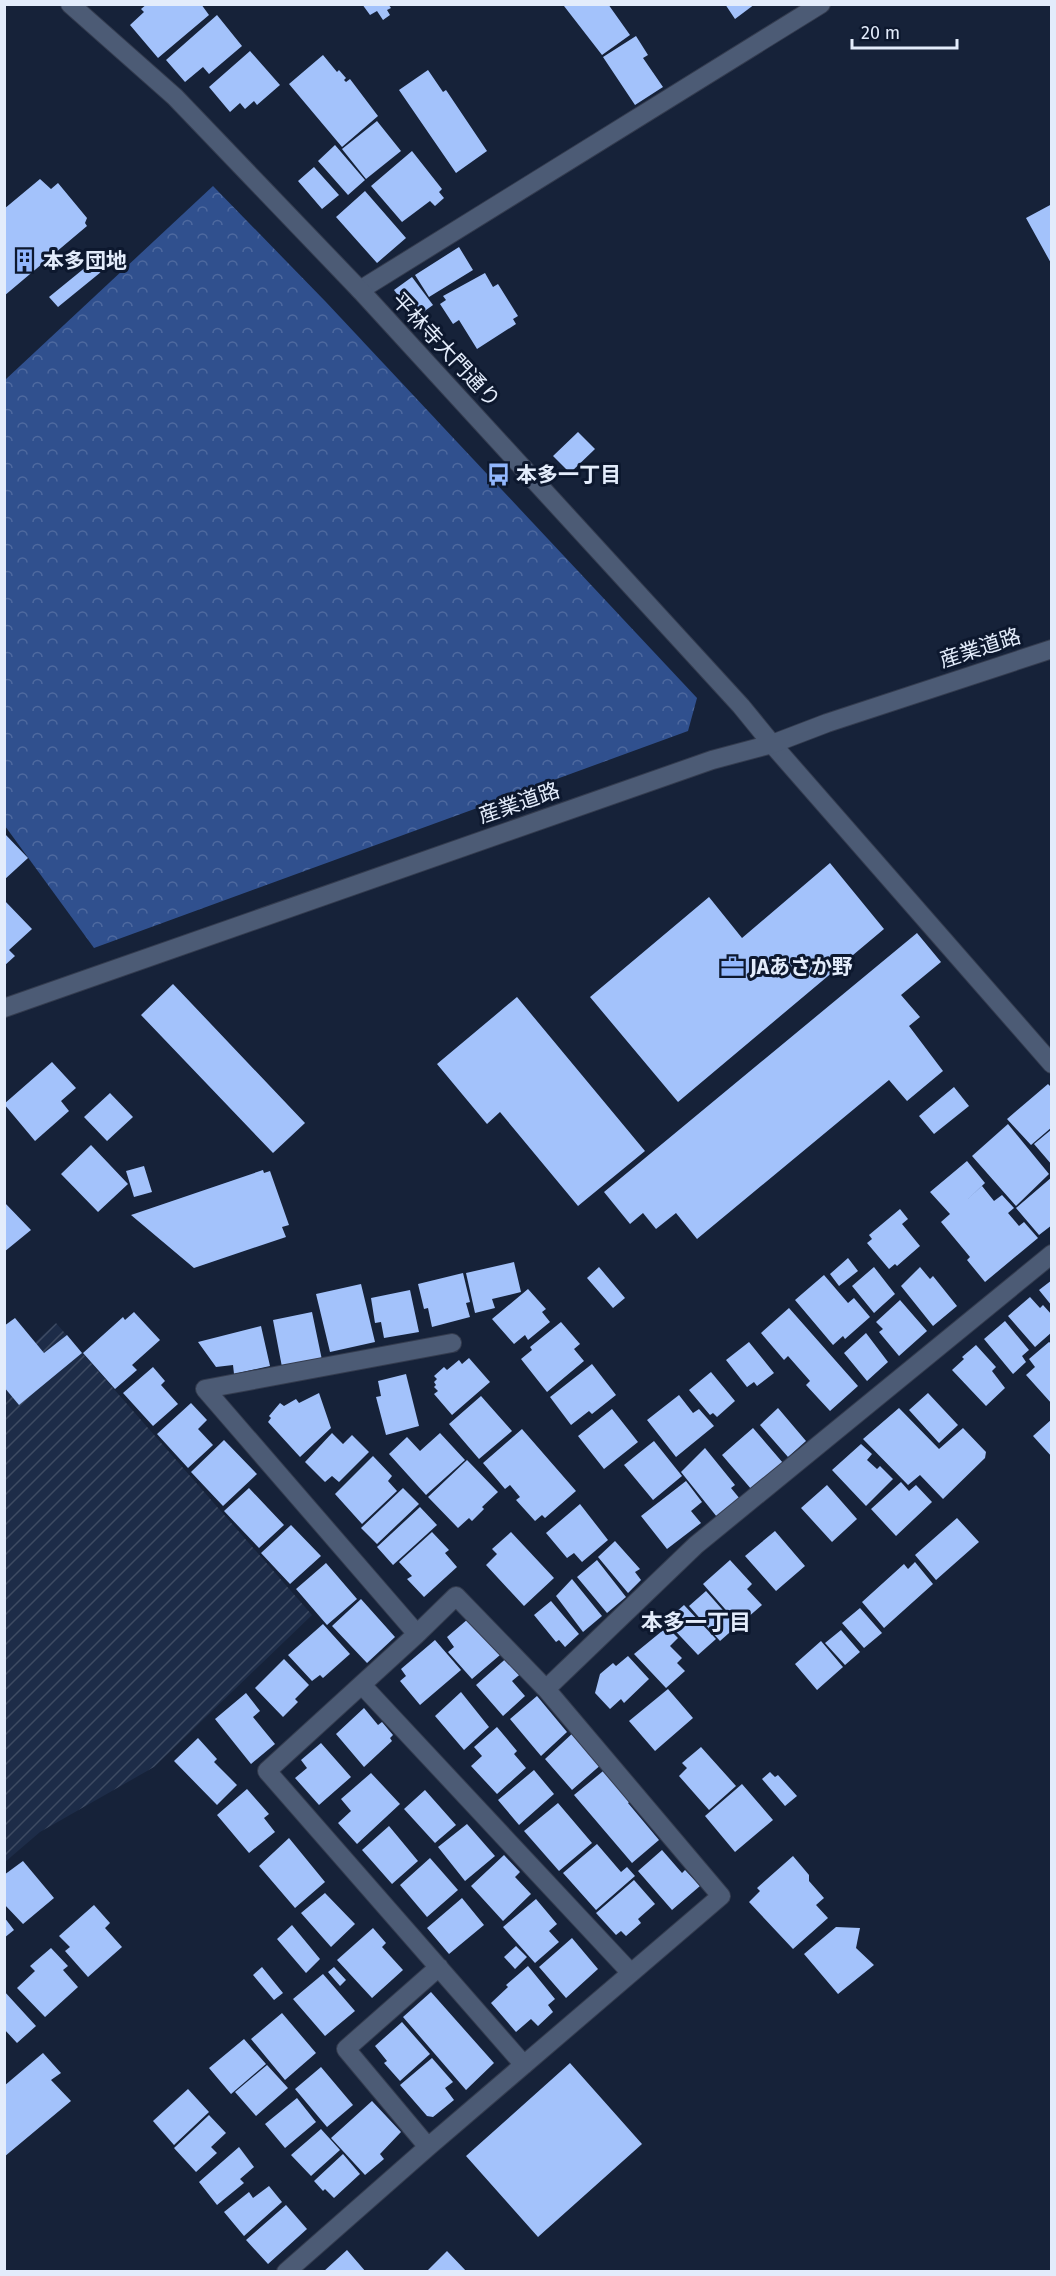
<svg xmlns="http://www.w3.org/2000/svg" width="1056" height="2276" font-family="'Fira Sans','Noto Sans JP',sans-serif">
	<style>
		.industrial { fill: url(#industrial-furrows) }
		.forest { fill: url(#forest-crowns) }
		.building { fill: #a3c2fb }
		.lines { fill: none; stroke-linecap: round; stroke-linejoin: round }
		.street-casing { stroke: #343c4f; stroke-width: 20 }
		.secondary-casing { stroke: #343c4f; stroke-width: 20 }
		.street { stroke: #4c5b75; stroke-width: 18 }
		.secondary { stroke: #4c5b75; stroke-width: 18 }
		.labels { text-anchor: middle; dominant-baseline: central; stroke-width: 6; stroke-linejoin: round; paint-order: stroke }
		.poi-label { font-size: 21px; font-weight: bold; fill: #e3ecfb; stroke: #0d182e; text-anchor: start }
		.street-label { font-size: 21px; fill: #e3ecfb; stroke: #0d182e }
		.neighbourhood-label { font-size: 22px; font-weight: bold; fill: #e3ecfb; stroke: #0d182e }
	</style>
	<defs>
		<pattern id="industrial-furrows" width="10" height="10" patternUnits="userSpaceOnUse" patternTransform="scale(1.5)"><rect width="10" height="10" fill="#1d2c48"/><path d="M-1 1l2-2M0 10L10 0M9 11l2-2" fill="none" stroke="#3e4b63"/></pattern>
		<pattern id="forest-crowns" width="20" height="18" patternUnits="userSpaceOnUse" patternTransform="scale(1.5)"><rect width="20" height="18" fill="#30508e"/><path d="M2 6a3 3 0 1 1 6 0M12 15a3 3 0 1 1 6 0" fill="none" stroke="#4e699f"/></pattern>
	</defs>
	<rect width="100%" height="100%" fill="#162239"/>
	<path class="industrial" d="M56,1323L312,1615L154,1767L40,1832L5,1862V1370Z"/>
	<path class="forest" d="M213,186L325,301L697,698L688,731L94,948L5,826V380Z"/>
	<path class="building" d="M147,4H201L209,15L158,58L130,25L144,12L141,9Z
		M362,4H388L391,8L387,10L390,15L383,20L377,11L370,15Z
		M567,4H608L630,35L602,55L564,6Z
		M725,4H755L735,19Z
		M217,15L242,46L209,74L203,67L185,82L166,60Z
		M636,36L648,55L643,58L663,87L635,105L603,57Z
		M250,51L280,85L257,105L254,101L245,109L240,103L230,112L209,87Z
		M323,55L337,72L339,70L346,78L344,80L346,82L350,79L378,116L342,147L289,84Z
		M428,70L443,92L446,90L487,151L456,173L399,90Z
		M377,121L401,151L366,179L342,149Z
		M335,145L365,180L348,195L318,161Z
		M412,151L442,189L439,192L444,198L435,206L430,201L402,222L371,186Z
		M314,167L339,195L322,209L298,181Z
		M40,179L51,189L58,183L87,218L85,223L87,226L4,296V209Z
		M365,191L406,238L377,263L336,217Z
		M1052,204V265L1026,218Z
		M459,247L473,270L429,297L415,275Z
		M92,262L101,272L58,307L49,297Z
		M485,273L493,287L498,284L518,316L513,319L516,324L477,349L459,320L453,324L440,304L446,300L443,296Z
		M412,277L433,305L415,318L394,290Z
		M578,432L595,449L570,473L553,456Z
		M4,833L28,858L4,880Z
		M830,863L884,929L678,1102L590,997L709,897L742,938Z
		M4,900L32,929L9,950L15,956L4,966Z
		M917,933L941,962L901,995L920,1017L909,1026L943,1071L907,1101L889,1080L697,1239L676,1213L656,1229L643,1213L630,1224L604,1192Z
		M173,984L305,1123L273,1153L141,1015Z
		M517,997L645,1151L578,1206L500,1112L487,1124L437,1064Z
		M52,1062L76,1088L61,1101L69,1111L35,1141L4,1104Z
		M1048,1084L1052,1088V1127L1031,1145L1007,1119Z
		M954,1087L969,1106L934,1134L919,1116Z
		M110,1093L133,1117L107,1141L84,1117Z
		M1008,1124L1049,1174L1016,1206L972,1156Z
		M1052,1129V1165L1034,1144Z
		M91,1145L128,1184L98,1212L61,1174Z
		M967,1161L985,1183L968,1199L982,1186L994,1201L1002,1195L1014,1208L1008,1213L1019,1226L1024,1222L1038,1238L985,1282L967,1260L970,1257L941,1222L950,1214L930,1192Z
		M144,1166L152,1192L134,1197L126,1171Z
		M263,1170L264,1173L270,1171L289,1225L282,1227L286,1237L194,1268L131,1215Z
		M1052,1177V1225L1039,1235L1016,1208Z
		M4,1202L31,1230L4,1252Z
		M900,1209L908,1219L902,1224L920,1246L897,1266L895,1264L889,1269L867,1243L872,1239L869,1235Z
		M848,1258L858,1271L839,1286L830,1274Z
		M514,1262L521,1292L492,1299L495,1308L475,1313L466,1273Z
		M599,1267L625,1298L613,1308L587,1278Z
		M874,1267L895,1294L874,1313L852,1286Z
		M920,1267L930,1279L933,1276L957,1306L933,1326L901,1286Z
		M463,1273L470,1302L466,1303L470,1317L432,1327L428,1308L424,1309L418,1284Z
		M824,1275L848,1303L854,1298L870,1317L845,1339L843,1336L833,1345L795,1300Z
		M1052,1280V1306L1039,1290Z
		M361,1284L375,1342L330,1352L316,1294Z
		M528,1289L546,1309L542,1312L550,1322L528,1340L525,1335L514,1344L492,1319Z
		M410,1290L419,1332L384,1338L381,1322L375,1323L371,1298Z
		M1030,1297L1040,1308L1043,1305L1052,1315V1332L1035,1347L1008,1316Z
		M900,1300L927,1331L899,1356L879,1332L883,1329L876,1322Z
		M789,1308L858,1386L830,1411L806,1385L810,1381L788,1356L784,1360L761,1333Z
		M134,1312L160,1340L132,1365L137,1370L115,1389L83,1353L123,1317L125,1320Z
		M312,1312L322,1360L282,1367L273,1320Z
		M15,1318L44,1353L67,1335L82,1353L19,1405L4,1387V1326Z
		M1005,1321L1029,1350L1022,1356L1026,1362L1013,1374L984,1339Z
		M561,1322L580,1344L574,1349L584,1361L547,1392L521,1359L532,1350L530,1347Z
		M261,1326L270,1366L234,1374L233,1365L216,1367L198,1342Z
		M866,1333L888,1362L867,1381L844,1353Z
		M749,1342L774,1373L757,1386L754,1382L747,1387L726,1360Z
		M1049,1342L1052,1344V1404L1026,1375L1035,1367L1029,1359Z
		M976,1345L996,1367L992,1371L1005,1388L986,1406L952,1370L964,1359L962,1357Z
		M469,1358L490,1382L452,1415L434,1394L438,1391L434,1387L436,1385L434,1382L437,1379L434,1376L444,1367L447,1370L459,1360L462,1364Z
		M592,1364L616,1395L592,1414L589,1411L571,1425L550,1397Z
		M153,1367L165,1381L161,1385L178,1404L153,1426L123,1393Z
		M711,1372L735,1401L717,1417L713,1413L710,1415L689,1390Z
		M406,1374L419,1426L386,1435L376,1397L381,1396L378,1381Z
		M319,1393L331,1428L300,1457L268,1422L271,1418L269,1416L280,1403L284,1406L296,1399L299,1403Z
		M928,1393L958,1425L939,1443L909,1410Z
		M679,1395L693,1413L699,1409L714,1426L676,1457L647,1420Z
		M481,1396L512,1431L479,1459L449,1424Z
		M191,1403L207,1420L198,1429L213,1445L188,1468L157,1434Z
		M778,1408L806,1441L788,1457L760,1425Z
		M899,1408L939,1449L963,1428L986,1452L985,1458L943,1499L920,1475L908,1485L863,1439Z
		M612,1409L638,1442L604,1469L578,1436Z
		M1052,1419V1457L1033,1436Z
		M753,1428L783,1463L752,1490L722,1455Z
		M522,1429L576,1491L545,1518L542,1515L535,1521L516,1500L520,1497L510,1485L505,1489L483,1463Z
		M332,1433L343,1444L352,1435L369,1452L339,1482L332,1476L325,1482L305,1462Z
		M440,1433L465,1460L426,1495L389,1454L407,1437L420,1451Z
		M224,1440L257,1474L223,1506L191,1472Z
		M654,1441L682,1476L653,1500L624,1465Z
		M861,1444L872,1454L867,1460L877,1469L880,1466L893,1479L866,1506L832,1470Z
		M705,1448L735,1485L731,1488L740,1499L717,1517L681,1472Z
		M373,1456L392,1476L388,1481L397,1491L362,1524L335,1494Z
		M467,1460L498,1492L482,1507L484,1509L472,1521L469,1518L458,1528L428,1497Z
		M686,1481L702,1502L691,1511L701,1523L667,1549L641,1516Z
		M901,1482L909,1491L916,1485L932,1502L896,1536L871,1509Z
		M827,1485L857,1519L832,1542L801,1508Z
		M249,1488L284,1525L259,1548L224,1511Z
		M403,1488L419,1504L377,1544L361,1528Z
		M580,1504L608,1540L582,1562L574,1553L567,1558L546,1533Z
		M420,1507L437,1525L393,1565L377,1547Z
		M957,1518L979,1542L936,1580L915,1555Z
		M291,1525L321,1556L290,1584L261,1553Z
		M775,1531L805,1566L776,1591L745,1556Z
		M432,1532L449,1550L445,1553L457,1567L424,1597L407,1579L412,1576L399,1562Z
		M511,1532L554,1578L524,1606L486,1565L497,1554L492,1549Z
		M615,1541L640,1569L635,1572L641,1580L628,1593L598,1557Z
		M597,1560L626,1597L607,1613L577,1577Z
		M730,1560L752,1584L747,1589L762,1605L739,1625L703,1584Z
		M915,1562L933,1584L884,1628L862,1602L904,1564L908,1569Z
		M326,1563L357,1599L327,1625L296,1589Z
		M572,1579L602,1616L583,1632L556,1596Z
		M706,1591L737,1626L720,1641L689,1606Z
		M361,1599L395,1637L367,1663L332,1626Z
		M551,1601L579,1634L565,1647L559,1640L556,1642L534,1615Z
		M684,1605L716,1639L698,1655L666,1621Z
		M860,1608L882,1633L864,1648L842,1623Z
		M468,1619L500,1655L472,1679L448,1652L454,1647L447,1637Z
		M323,1624L350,1654L323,1678L320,1675L312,1681L288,1655Z
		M667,1627L678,1638L670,1646L682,1658L677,1663L685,1671L666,1688L634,1654Z
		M841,1630L860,1652L845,1665L825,1643Z
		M435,1640L461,1670L420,1705L400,1681L406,1676L401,1669Z
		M821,1641L843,1667L817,1690L795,1664Z
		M510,1655L524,1671L512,1681L525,1696L503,1716L476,1685Z
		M628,1656L649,1679L624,1703L621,1699L610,1709L595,1693L600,1674L613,1663L616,1666Z
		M284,1659L309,1685L295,1699L298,1702L283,1717L255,1688Z
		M668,1689L693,1718L655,1751L629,1721Z
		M461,1692L489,1727L464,1750L435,1716Z
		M246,1693L260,1711L253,1717L275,1744L251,1764L215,1719Z
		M537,1696L567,1732L541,1756L510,1719Z
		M364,1708L378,1725L382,1722L393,1735L390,1738L392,1741L364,1767L336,1734Z
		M497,1727L517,1751L514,1754L526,1768L497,1794L471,1766L482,1756L474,1747Z
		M575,1731L603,1763L572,1790L545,1759Z
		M198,1738L217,1759L214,1762L237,1785L217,1805L174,1761Z
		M321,1743L351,1777L319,1805L295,1778L307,1768L301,1760Z
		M701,1747L736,1786L709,1810L679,1776L687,1768L682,1763Z
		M608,1767L634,1798L628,1803L659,1840L632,1863L574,1795Z
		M534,1770L554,1794L519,1825L498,1800Z
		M770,1772L775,1777L778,1775L797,1796L785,1806L762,1779Z
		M371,1773L400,1804L357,1844L338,1823L351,1811L341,1799Z
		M742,1784L773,1820L735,1852L705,1816Z
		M247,1789L269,1814L264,1818L275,1832L249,1853L217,1815Z
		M425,1790L456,1825L435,1843L404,1809Z
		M558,1803L592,1843L559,1871L524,1831Z
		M467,1824L495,1856L465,1881L438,1847Z
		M389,1826L418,1861L392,1884L362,1850Z
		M289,1838L325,1882L295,1908L259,1866Z
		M597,1844L621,1872L627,1867L635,1876L596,1910L563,1873Z
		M662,1850L682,1873L685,1870L700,1886L672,1910L638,1871Z
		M504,1855L520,1872L515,1877L531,1894L503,1921L471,1886Z
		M793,1856L809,1875V1881L824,1898L816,1905L828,1918L793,1949L749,1902L760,1891L757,1888Z
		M430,1858L458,1890L427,1917L400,1885Z
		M23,1861L54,1898L23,1924L4,1904V1875Z
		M634,1880L655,1904L638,1919L641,1923L626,1936L621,1931L616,1935L596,1913Z
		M325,1893L355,1924L331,1947L301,1913Z
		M462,1898L484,1925L449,1954L427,1928Z
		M536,1899L557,1924L549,1931L559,1942L535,1963L503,1927Z
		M94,1905L110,1923L105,1928L122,1947L88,1977L65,1951L70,1947L59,1936Z
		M4,1917L14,1930L4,1938Z
		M292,1925L320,1959L306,1973L277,1939Z
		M836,1927L860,1928L856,1948L874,1965L838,1994L804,1954Z
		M373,1928L386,1943L382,1947L403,1970L372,1998L337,1960Z
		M572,1938L598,1969L566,1998L539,1967Z
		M516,1946L527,1957L515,1969L504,1957Z
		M51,1948L68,1966L63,1970L78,1987L45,2017L17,1988L35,1971L30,1966Z
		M528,1966L555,1999L548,2005L553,2012L538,2026L531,2019L516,2032L491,2003L508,1987L506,1985Z
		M262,1967L283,1993L274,2000L253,1975Z
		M334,1967L346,1980L340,1986L328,1972Z
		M323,1974L355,2011L325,2036L293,1999Z
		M4,1991L36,2026L17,2043L4,2029Z
		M431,1992L494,2063L466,2090L403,2017Z
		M282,2013L316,2053L285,2080L251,2039Z
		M402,2022L430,2054L400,2081L384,2063L387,2061L375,2046Z
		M244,2039L266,2064L231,2094L209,2068Z
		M43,2053L61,2073L51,2080L71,2101L4,2157V2086Z
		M432,2058L453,2082L445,2088L454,2100L433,2117L427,2116L400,2085Z
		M570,2063L642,2144L538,2237L466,2156Z
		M267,2065L288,2088L256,2116L235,2092Z
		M321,2067L353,2105L327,2127L295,2089Z
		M188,2089L209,2112L174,2145L153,2121Z
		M297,2098L316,2122L285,2148L265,2124Z
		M372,2101L401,2132L380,2154L384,2159L365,2175L331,2138Z
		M209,2115L226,2133L211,2147L217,2153L196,2172L174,2148Z
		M321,2129L340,2150L311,2176L291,2155Z
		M239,2147L254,2167L240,2179L244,2183L217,2205L199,2182Z
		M343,2154L360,2174L334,2198L325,2189L323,2191L314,2181Z
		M269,2186L282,2202L244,2236L224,2212L249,2192L253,2198Z
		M286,2205L307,2229L268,2264L246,2240Z
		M347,2250L366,2272H323Z
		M447,2251L467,2272H426Z"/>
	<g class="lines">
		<defs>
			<path id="street" d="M360,290L821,4
				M772,744L1052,1064
				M417,1634L267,1771L524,2065
				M362,1685L631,1973
				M546,1689L696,1545L1052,1254
				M428,2147L346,2049L439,1967
				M286,2272L428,2147L721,1896L546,1689L456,1596L417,1634L205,1389L452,1343"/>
			<path id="secondary" d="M70,4L175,97L360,290L741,706L772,744
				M4,1008L712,760L772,744L827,723L1052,649"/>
		</defs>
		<use href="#street" class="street-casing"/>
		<use href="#secondary" class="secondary-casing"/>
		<use href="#street" class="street"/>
		<use href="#secondary" class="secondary"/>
	</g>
	<defs>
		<symbol id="building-bare" viewBox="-9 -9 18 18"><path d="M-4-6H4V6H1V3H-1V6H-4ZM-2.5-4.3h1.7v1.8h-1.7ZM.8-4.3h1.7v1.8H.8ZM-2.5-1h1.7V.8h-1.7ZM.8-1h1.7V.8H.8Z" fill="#92b7fd" stroke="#0d182e" stroke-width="2.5" paint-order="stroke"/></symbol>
		<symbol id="bus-bare" viewBox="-9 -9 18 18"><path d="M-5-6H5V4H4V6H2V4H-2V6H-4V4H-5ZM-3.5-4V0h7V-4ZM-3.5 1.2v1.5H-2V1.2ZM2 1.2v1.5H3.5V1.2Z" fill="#92b7fd" stroke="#0d182e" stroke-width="2.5" paint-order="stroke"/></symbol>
		<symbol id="office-bare" viewBox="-9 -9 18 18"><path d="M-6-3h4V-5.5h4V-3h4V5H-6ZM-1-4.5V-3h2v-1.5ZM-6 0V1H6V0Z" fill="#92b7fd" stroke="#0d182e" stroke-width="2.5" paint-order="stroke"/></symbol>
	</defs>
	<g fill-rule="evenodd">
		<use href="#building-bare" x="8" y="244" width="33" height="33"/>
		<use href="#bus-bare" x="482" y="458" width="33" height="33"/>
		<use href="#office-bare" x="716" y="950" width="33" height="33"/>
	</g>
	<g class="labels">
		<g class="poi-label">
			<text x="43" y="261">本多団地</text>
			<text x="516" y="475">本多一丁目</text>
			<text x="750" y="967">JAあさか野</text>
		</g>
		<g class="street-label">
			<text transform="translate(446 350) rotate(47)">平林寺大門通り</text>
			<text transform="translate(980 648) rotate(-18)">産業道路</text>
			<text transform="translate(519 803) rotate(-19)">産業道路</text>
		</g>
		<g class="neighbourhood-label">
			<text x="696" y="1622">本多一丁目</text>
		</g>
	</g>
	<rect width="1056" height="2276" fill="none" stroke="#e3ecfb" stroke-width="12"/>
	<path d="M852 39v9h105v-9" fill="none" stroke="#e3ecfb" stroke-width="3"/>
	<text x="861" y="39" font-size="18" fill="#e3ecfb" stroke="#0d182e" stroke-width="4.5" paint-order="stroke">20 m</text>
</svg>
